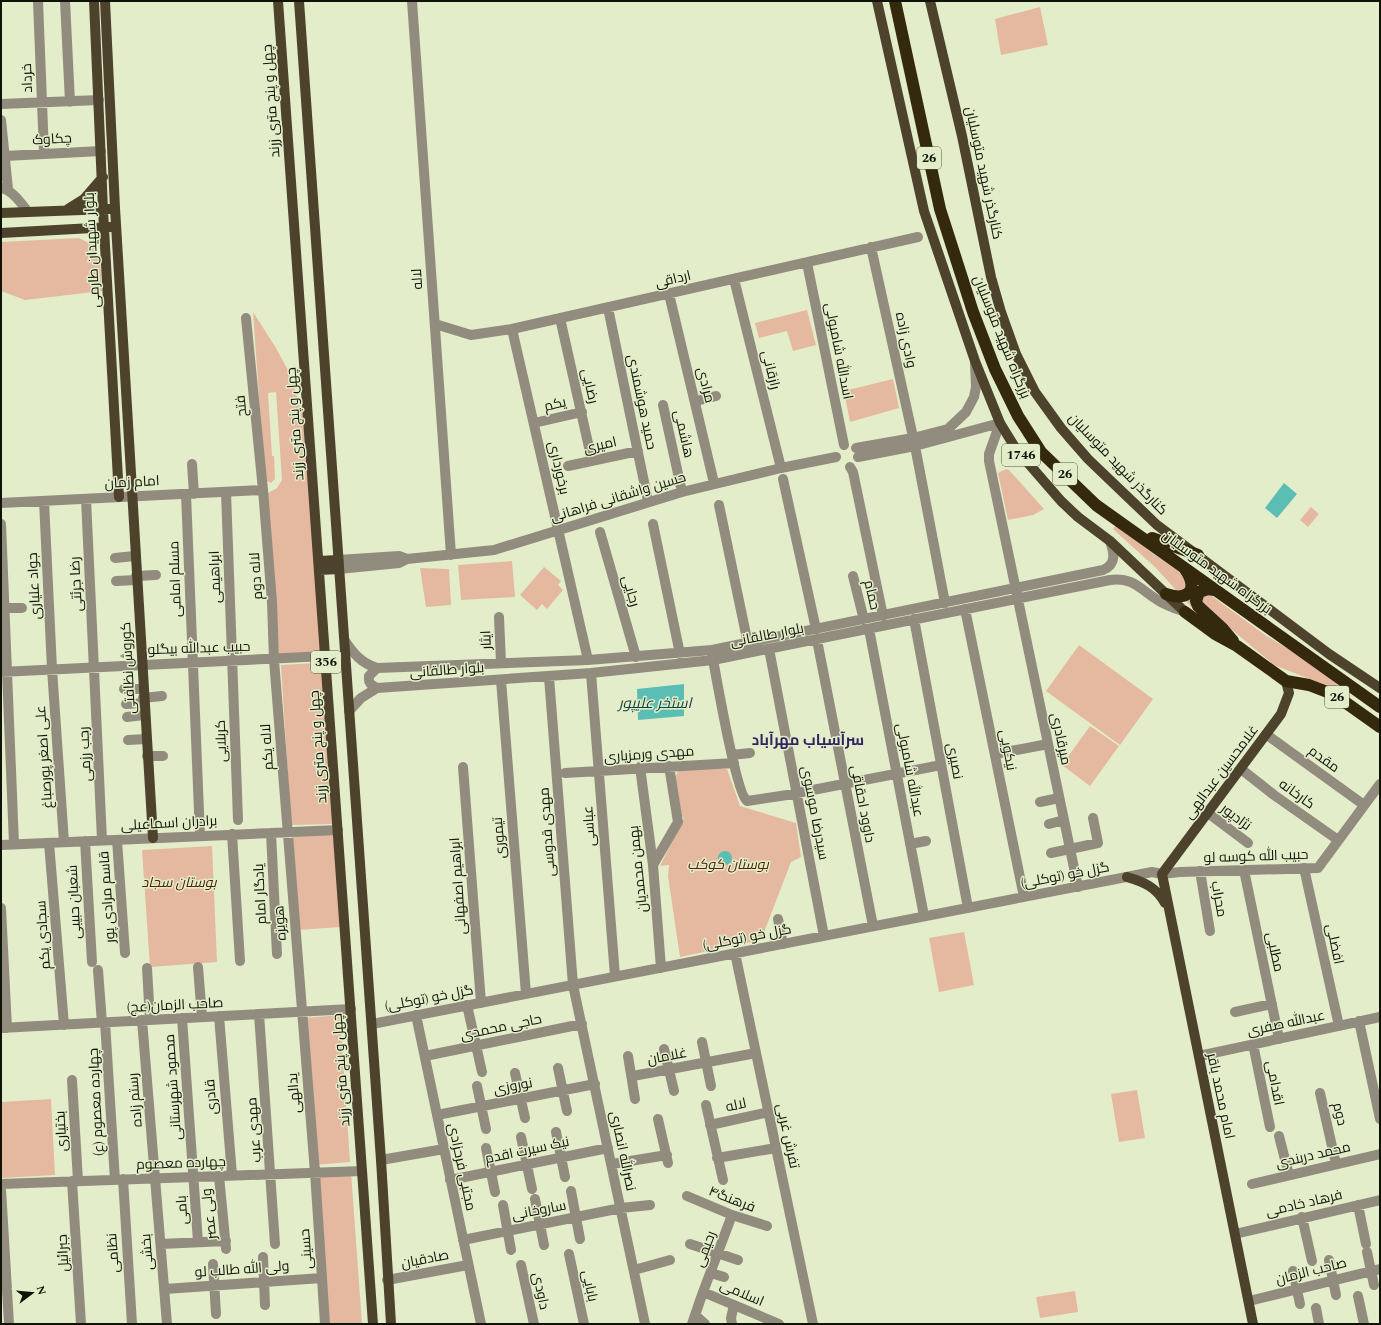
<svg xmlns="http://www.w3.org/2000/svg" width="1381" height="1325" font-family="Spectral,Cairo,serif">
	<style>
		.green { fill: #e5b99f }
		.water { fill: #5abeb4 }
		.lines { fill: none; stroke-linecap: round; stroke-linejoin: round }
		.minor { stroke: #928c7e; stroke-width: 10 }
		.major { stroke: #4d422b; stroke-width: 10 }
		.highway { stroke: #35290d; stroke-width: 12 }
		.labels { text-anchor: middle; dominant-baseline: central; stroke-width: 3; stroke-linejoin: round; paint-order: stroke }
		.shield { fill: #e4edca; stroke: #505442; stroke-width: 1 }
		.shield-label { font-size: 13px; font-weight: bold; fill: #101307 }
		.street-label { font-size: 14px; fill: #101307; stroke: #e4edca }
		.park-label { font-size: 14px; font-style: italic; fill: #4d2304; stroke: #e4edca }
		.water-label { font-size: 15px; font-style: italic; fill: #0f3e3a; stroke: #e4edca }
		.neighbourhood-label { font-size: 15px; font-weight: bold; fill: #2f245f; stroke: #e4edca }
	</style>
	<rect width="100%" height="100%" fill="#e4edca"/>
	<path class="green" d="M1040,7L1048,45L1001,55L995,19Z
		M79,238L91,244L100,261L102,291L25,300L1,291V242Z
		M807,310L816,345L793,351L787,331L759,338L755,323Z
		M253,312L276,348L290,374L303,415L321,649L320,652L279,656L267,500L268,493L277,488L282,480L276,392L268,393L272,456H274L275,479L271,483L265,480Z
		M893,379L899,408L850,422L844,391Z
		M1006,469L1009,470L1044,509L1033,515L1008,520L998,473Z
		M1311,507L1319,514L1308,527L1300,520Z
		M1116,525L1155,555L1203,587L1195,611L1156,568L1113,529Z
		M512,561L515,597L461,600L458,565Z
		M544,567L561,581L558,585L563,590L547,609L542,604L537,610L520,595Z
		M420,568L449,569L451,605L426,607Z
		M1209,594L1265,635L1295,653L1337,683L1335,689L1274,665L1201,604L1200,596Z
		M1079,645L1153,699L1120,745L1046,691Z
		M318,663L322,667L333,824L291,825L281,665Z
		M1090,726L1119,746L1090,786L1062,765Z
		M680,768L727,769L740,806L796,823L801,857L791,862L761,940L680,957L668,876L669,865L660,866L684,818L682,816L675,777Z
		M333,834L341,927L297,930L292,836Z
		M212,846L217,962L150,967L142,850Z
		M964,932L974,985L939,992L929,938Z
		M340,1015L350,1162L315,1165L305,1018Z
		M1137,1090L1145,1138L1119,1142L1111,1094Z
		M51,1099L55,1175L1,1178V1102Z
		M351,1172L362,1324H327L319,1174Z
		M1075,1291L1078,1312L1040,1318L1036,1297Z"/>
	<path class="water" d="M1284,483L1297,494L1277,518L1265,508Z
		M684,684V716L638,720L637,689Z
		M718 858a7 7 0 1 1 14 0a7 7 0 1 1-14 0Z"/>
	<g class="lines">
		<path class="minor" d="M38,1L44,153
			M65,1L70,102
			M412,1L451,555
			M1,104L99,100
			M1,120L8,189
			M5,156L101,151
			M2,188C13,191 21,203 28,212
			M871,247L915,446L945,603
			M807,263L844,445
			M734,279L781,468
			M669,294L714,483
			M608,308L648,501
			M246,318L263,490L272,602L274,660L315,1172L325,1324
			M560,318L592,461
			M435,324L471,335L512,329L918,237
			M512,329L588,660
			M696,401L716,396
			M663,405L682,492
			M534,423L582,412
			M1000,423L989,454V461L1078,887
			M856,448L913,438L948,429L966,412L974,397L976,387L975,363
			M858,457L915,446L1000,423
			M192,464L194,494
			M568,466L638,451
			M850,467L853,472L883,616
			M783,479L816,629
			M226,492L238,820
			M186,494L200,836
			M86,499L102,840
			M44,501L52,669L64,842
			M1,503L263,490
			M719,505L748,644
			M1,524L14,844
			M653,524L680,654
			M600,532L636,657
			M115,558L135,556
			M338,560L399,556L407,559
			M339,569L399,563L407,559L494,550L682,492L781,468L836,457
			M136,576L156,575
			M853,576L864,620
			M116,581L136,580
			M5,608H22
			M965,609L1024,897
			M499,617L501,663
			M914,619L968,908
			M869,629L924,916
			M817,640L873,926
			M345,641C354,654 361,663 377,668L588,660L712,650L1103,570C1117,564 1114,553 1110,541
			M769,649L824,936
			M712,654C716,675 736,793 747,801L787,795L941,765
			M377,668L369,676C368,683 371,685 377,688
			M1,672L326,656
			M591,673L615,976
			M549,677L573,985L645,1324
			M501,680L526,994
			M124,689H143
			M143,698L162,696
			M126,704L144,703
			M349,711L361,698L377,688L591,673L713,660L1110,580C1135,577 1141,591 1161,602C1168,606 1177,609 1185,612
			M127,717L144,715
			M1267,735L1364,805
			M128,740L146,739
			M995,754L1048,744
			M732,755L750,753
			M147,756H163
			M463,767L481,1003
			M640,767L653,865L661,968
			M1241,769L1274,795L1338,840
			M565,773L734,763
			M1040,802L1059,798
			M1208,813L1248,843
			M1049,824L1064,820
			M271,833L277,954
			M232,834L240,961
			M117,840L125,953
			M85,841L92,962
			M49,843L64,1025
			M910,844L926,841
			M1,845L338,830
			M1051,853L1098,843L1093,818
			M653,865L678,822L669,766
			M1304,868L1339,1026
			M1244,870L1279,1039
			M1200,871L1210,931
			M1,908L7,1028
			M778,919L783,944
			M735,953L813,1324
			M198,967L202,1017
			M147,968L150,1020
			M98,970L102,1023
			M467,1005L482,1072
			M1235,1012L1272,1004
			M259,1014L275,1244
			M416,1015L481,1324
			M219,1016L232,1175
			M182,1018L198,1242
			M142,1020L167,1324
			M1359,1021L1380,1119
			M105,1022L115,1180
			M372,1024L1152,872L1162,874L1180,872L1318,868L1380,784
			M1,1028L351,1009
			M702,1042L711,1086
			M1253,1044L1270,1127
			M664,1049L674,1091
			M425,1056L582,1024
			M628,1056L635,1099
			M1199,1056L1380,1017
			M558,1068L567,1111
			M515,1073L525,1118
			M633,1076L756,1053
			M72,1080L78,1181
			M477,1086L486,1129
			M1320,1093L1336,1164
			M706,1105L723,1180
			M437,1115L595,1084
			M658,1119L668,1163
			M710,1125L769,1112
			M556,1132L565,1177
			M1279,1136L1289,1175
			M521,1137L532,1189
			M486,1148L495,1192
			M717,1158L776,1148
			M381,1160L444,1149
			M612,1164L667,1155
			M219,1176L226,1249
			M123,1179L132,1324
			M450,1180L608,1148
			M72,1181L81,1324
			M1,1184L362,1171
			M1252,1184L1380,1154
			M1,1189L9,1324
			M571,1191L580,1239
			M687,1196L732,1215L767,1226
			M535,1199L544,1245
			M503,1205L511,1250
			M1358,1205L1366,1244
			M1302,1217L1312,1261
			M1235,1234L1380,1200
			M463,1240L621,1208L650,1205
			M161,1244L226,1241
			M690,1244L738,1260
			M1367,1252L1374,1285
			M569,1254L584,1324
			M263,1257L265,1305
			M1329,1260L1336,1295
			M213,1264L216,1314
			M521,1265L534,1324
			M634,1270L670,1260
			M1293,1271L1300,1304
			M711,1273L724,1277
			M387,1280L468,1265
			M165,1289L322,1278
			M703,1292L732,1215
			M1358,1296L1364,1324
			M1249,1301L1380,1269
			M1316,1308L1319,1324
			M695,1315L705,1324
			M692,1324L703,1292L779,1324
			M732,1324L731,1318L734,1305"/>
		<path class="major" d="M94,1L103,210L119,497
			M105,1L115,208L153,838
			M278,1L373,1324
			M299,1L381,1160L391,1324
			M877,1L924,211L975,361L1000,423L1016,449L1061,501L1078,517L1110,541L1185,612
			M930,1L962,136L991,277L1001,312L1016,354L1035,392L1061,428L1088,459L1157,525L1329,654L1380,688
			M68,209L84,199L103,177
			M1,213L109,209
			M1,233L111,227
			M319,561L338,560
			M319,570L339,569
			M1127,877C1144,882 1156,887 1165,903
			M1253,1324L1162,874L1281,714L1289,693L1286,681"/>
		<path class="highway" d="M895,1L940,209L973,312L995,369L1018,416L1041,452L1096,505L1380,707
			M1152,538L1198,555
			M1214,590L1208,589L1199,592L1196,601L1198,606L1222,628L1233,641
			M1166,594C1189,602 1199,589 1185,569
			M1185,612L1215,634L1237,646L1286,681L1309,685L1335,695L1380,727"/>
	</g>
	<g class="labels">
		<g class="shield">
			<rect x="917" y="147" width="24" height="22" rx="3"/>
			<rect x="1002" y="444" width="38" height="22" rx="3"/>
			<rect x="1053" y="463" width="24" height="22" rx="3"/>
			<rect x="311" y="651" width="30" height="22" rx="3"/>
			<rect x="1325" y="686" width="24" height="22" rx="3"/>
		</g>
		<g class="shield-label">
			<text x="929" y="158">26</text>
			<text x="1021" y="455">1746</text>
			<text x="1065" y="474">26</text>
			<text x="326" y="662">356</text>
			<text x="1337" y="697">26</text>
		</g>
		<g class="street-label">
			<text transform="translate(27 78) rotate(-92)">خرداد</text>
			<text transform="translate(271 101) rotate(-94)">چهل و پنج متری زرند</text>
			<text transform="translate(52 139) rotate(-3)">چکاوک</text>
			<text transform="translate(984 173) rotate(78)">کنارگذر شهید متوسلیان</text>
			<text transform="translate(92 250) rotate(-93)">بلوار شهیدان طارمی</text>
			<text transform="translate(417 279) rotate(-94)">لاله</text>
			<text transform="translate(673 279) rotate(-13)">ارداقی</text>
			<text transform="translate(1002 337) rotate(68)">بزرگراه شهید متوسلیان</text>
			<text transform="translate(906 340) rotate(78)">وادی زاده</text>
			<text transform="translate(839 351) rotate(79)">اسدالله شامبولی</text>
			<text transform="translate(771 370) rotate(76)">رازقانی</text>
			<text transform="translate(706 385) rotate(76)">مرادی</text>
			<text transform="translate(590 386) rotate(77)">رضایی</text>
			<text transform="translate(642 402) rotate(78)">حمید هوشمندی</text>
			<text transform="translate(555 404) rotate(-13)">یکم</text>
			<text transform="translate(241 406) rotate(-96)">فتح</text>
			<text transform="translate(295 424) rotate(-94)">چهل و پنج متری زرند</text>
			<text transform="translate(684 434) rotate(77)">هاشمی</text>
			<text transform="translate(600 445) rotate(-13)">امیری</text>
			<text transform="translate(1118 464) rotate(46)">کنارگذر شهید متوسلیان</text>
			<text transform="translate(559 468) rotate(77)">برخورداری</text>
			<text transform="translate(132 482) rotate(-3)">امام زمان</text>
			<text transform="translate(618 497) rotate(-17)">حسین واشقانی فراهانی</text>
			<text transform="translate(1217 572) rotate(36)">بزرگراه شهید متوسلیان</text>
			<text transform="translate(256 576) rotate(-94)">لاله دوم</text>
			<text transform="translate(215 577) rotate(-92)">ابراهیمی</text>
			<text transform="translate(175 579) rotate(-92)">مسلم امامی</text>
			<text transform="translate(76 584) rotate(-93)">رضا جرئتی</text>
			<text transform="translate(34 586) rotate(-93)">جواد علیاری</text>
			<text transform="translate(631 591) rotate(74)">رجایی</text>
			<text transform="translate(872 595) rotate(77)">حمام</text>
			<text transform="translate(767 635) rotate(-11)">بلوار طالقانی</text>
			<text transform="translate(486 640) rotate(-92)">ایثار</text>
			<text transform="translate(199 648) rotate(-2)">حبیب عبدالله بیگلو</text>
			<text transform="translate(128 668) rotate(-93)">کوروش نظافتی</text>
			<text transform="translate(447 670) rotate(-4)">بلوار طالقانی</text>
			<text transform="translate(1061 739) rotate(78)">میرقادری</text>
			<text transform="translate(221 741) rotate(-92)">کربلایی</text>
			<text transform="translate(267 747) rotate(-94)">لاله یکم</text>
			<text transform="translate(318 747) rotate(-94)">چهل و پنج متری زرند</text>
			<text transform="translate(1008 750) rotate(79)">نیکویی</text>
			<text transform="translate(85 754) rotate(-93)">رجب رزمی</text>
			<text transform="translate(649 754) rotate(-4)">مهدی ورمزیاری</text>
			<text transform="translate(44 757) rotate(-94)">علی اصغر پورصباغ</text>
			<text transform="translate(1324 759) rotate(36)">مقدم</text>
			<text transform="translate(955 761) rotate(79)">نصیری</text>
			<text transform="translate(910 770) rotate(79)">عبدالله شامبولی</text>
			<text transform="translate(1221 772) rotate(-53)">غلامحسین عبدالهی</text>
			<text transform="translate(1297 794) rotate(36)">کارخانه</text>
			<text transform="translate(863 804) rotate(79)">داوود احقاقی</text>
			<text transform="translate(815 813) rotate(79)">سیدرضا موسوی</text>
			<text transform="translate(1236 817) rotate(37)">نژادپور</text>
			<text transform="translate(169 823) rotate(-3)">برادران اسماعیلی</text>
			<text transform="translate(589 826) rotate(-94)">عباسی</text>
			<text transform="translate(547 832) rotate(-94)">مهدی قدوسی</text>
			<text transform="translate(499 838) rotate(-95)">تیموری</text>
			<text transform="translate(1256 856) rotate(-2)">حبیب الله کوسه لو</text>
			<text transform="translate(638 869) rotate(-96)">بهمن محمدیان</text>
			<text transform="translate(1065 875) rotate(-11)">گزل خو (توکلی)</text>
			<text transform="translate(458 886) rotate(-94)">ابراهیم اصفهانی</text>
			<text transform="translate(260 894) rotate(-93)">یادگار امام</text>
			<text transform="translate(107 897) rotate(-94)">قاسم مرادی پور</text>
			<text transform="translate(1219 899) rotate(80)">محراب</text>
			<text transform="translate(74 902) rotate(-93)">شعبان حبیبی</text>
			<text transform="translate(280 923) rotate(-94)">هویزه</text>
			<text transform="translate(43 935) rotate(-94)">سجادی یکم</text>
			<text transform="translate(747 937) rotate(-11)">گزل خو (توکلی)</text>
			<text transform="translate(1335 944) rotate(78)">افضلی</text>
			<text transform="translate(1275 952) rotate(78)">مطلبی</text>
			<text transform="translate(429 998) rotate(-11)">گزل خو (توکلی)</text>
			<text transform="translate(175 1005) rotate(-3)">صاحب الزمان(عج)</text>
			<text transform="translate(1286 1023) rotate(-12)">عبدالله صفری</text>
			<text transform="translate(501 1027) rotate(-12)">حاجی محمدی</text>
			<text transform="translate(667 1056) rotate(-11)">غلامان</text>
			<text transform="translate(341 1070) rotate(-94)">چهل و پنج متری زرند</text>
			<text transform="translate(1275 1083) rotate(79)">اقدامی</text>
			<text transform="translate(513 1086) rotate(-11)">نوروزی</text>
			<text transform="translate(173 1087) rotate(-94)">محمود شهرستانی</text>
			<text transform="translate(294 1093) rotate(-95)">یدالهی</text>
			<text transform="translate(1221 1096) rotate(78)">امام محمد باقر</text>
			<text transform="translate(211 1097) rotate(-95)">قادری</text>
			<text transform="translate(135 1100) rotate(-95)">رستم زاده</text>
			<text transform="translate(96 1102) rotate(-93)">چهارده معصوم (ع)</text>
			<text transform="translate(736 1105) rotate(-12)">لاله</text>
			<text transform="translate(1340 1114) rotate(77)">دوم</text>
			<text transform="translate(254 1130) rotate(-94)">مهدی عرب</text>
			<text transform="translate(61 1131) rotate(-93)">بختیاری</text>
			<text transform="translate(788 1136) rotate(78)">تفرش غربی</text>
			<text transform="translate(527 1150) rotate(-12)">نیک سیرت اقدم</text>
			<text transform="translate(623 1151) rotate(78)">نصرالله انصاری</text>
			<text transform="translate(1313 1155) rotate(-13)">محمد دربندی</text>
			<text transform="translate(181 1163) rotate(-2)">چهارده معصوم</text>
			<text transform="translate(462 1167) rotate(78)">مجتبی فرحزادی</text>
			<text transform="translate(732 1199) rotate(21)">فرهنگ۴</text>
			<text transform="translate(1304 1203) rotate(-13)">فرهاد خادمی</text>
			<text transform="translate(182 1210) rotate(-94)">بامی</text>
			<text transform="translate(539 1210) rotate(-11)">ساروخانی</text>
			<text transform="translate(209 1214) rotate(-96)">ولی عصر</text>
			<text transform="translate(306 1249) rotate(-94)">حسینی</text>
			<text transform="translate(705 1249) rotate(-69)">رحیمی</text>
			<text transform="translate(147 1252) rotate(-95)">بخشی</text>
			<text transform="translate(63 1253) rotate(-93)">جبرائیل</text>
			<text transform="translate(113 1253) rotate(-94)">نظامی</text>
			<text transform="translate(425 1259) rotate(-11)">صادقیان</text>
			<text transform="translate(242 1269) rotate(-4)">ولی الله طالب لو</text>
			<text transform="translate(1311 1271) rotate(-14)">صاحب الزمان</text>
			<text transform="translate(590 1286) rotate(78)">بابایی</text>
			<text transform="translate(541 1291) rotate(78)">داودی</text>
			<text transform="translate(742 1293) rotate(23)">اسلامی</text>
		</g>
		<g class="park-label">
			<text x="728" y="864">بوستان کوکب</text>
			<text x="179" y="882">بوستان سجاد</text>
		</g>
		<g class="water-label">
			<text x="655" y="703">استخر علیپور</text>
		</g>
		<g class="neighbourhood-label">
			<text x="808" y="740">سرآسیاب مهرآباد</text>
		</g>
	</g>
	<rect width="1381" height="1325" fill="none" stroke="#101307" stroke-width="4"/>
	<g transform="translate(32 1293) rotate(74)" stroke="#e4edca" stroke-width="3" paint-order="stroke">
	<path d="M0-3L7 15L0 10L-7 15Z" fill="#101307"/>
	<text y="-6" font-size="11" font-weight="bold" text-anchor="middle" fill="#101307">N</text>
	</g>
</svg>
